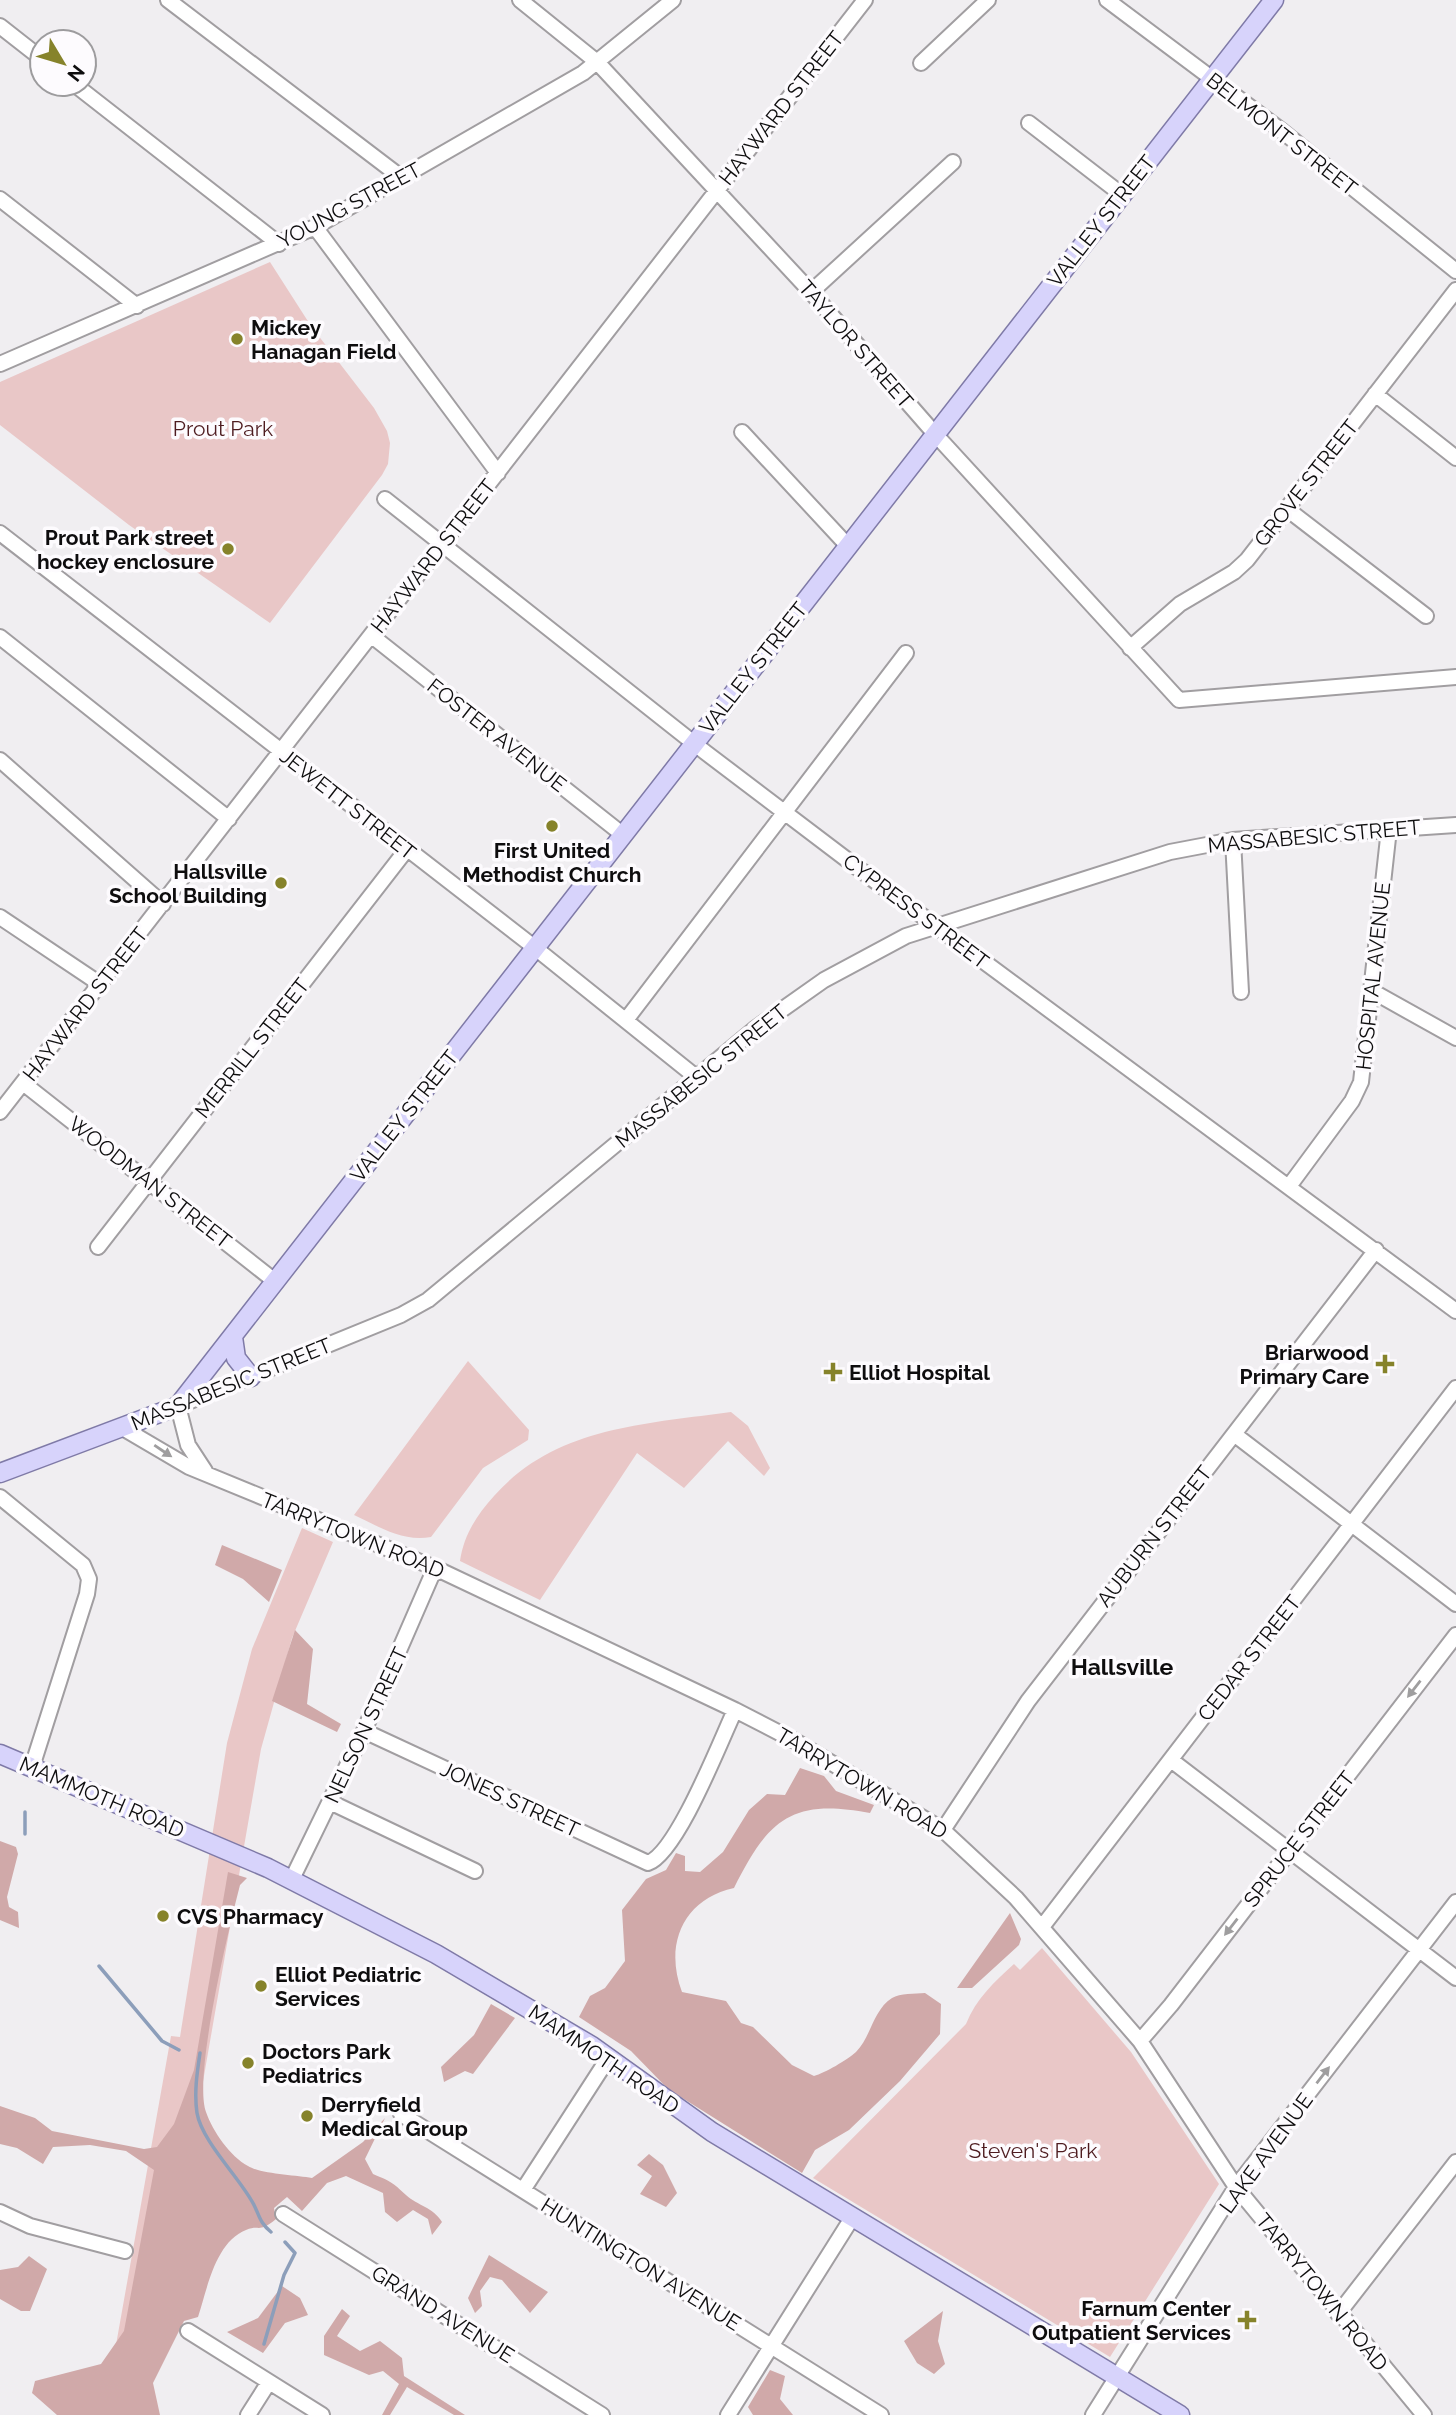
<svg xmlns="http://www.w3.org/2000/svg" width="1456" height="2415" font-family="Raleway,sans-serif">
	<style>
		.green { fill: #e9c7c7 }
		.forest { fill: #d0a9a9 }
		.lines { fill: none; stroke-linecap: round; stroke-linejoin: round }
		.stream { stroke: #8c9eba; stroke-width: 3.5 }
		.minor-casing { stroke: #a19ea1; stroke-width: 18 }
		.major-casing { stroke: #7f7aa7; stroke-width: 21 }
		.minor { stroke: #fff; stroke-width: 14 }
		.major { stroke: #d7d3fb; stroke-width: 18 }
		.oneway { fill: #9f9e9f }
		.poi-dot { fill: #86832b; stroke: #fdfbfe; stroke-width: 2.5 }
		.labels { text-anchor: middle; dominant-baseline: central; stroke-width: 7; stroke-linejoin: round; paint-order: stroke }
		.street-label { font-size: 21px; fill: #0e0d0e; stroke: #fdfbfe }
		.poi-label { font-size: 21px; font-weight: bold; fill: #0e0d0e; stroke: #fdfbfe; text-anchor: start }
		.park-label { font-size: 21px; fill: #4e1c20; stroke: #fdfbfe }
		.neighbourhood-label { font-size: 23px; font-weight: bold; fill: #0e0d0e; stroke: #fdfbfe }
	</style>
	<rect width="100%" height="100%" fill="#f0eef1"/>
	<path class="green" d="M270,262L311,326L374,408L387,431L390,443L388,464L382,475L270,623L129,525L0,425V382Z
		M468,1361L529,1430L528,1440L483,1468L431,1537C402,1542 380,1527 354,1515Z
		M731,1412L748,1426L770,1468L764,1476L728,1441L684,1488L637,1453L540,1600L460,1561C464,1534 477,1515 494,1496C555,1427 645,1424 731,1412Z
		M302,1528L333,1542L292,1638L261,1749L167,2288L114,2356L171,2036L180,2037L227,1743L252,1649Z
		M1042,1948L1131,2052L1219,2184L1110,2357L813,2178L966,2024C976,1999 994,1982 1014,1964L1020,1970Z"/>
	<path class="forest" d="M222,1545L282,1570L269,1602L243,1579L215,1565Z
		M295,1630L313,1649L307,1704L341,1724L337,1732L272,1701Z
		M800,1768L824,1776L836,1791L874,1805L870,1813C791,1798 768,1820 734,1888C683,1899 664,1945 682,1992L726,2001L741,2023L753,2027L792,2065L814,2076C825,2073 847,2060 856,2052C871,2037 873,2010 892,1998C900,1993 915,1994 925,1993L941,2004L940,2034L900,2081L849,2130L815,2150L802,2173L668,2089L631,2051L579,2017L590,1996L605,1988L625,1961L622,1910L646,1879L666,1870L676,1853L685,1856V1871L700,1872L723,1852L749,1810L767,1794L785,1795Z
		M0,1841L16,1847L18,1854L7,1897L9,1907L18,1912L19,1928L0,1920Z
		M228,1872L247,1878L240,1885C229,1928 193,2076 206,2112C213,2132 230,2156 248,2166C261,2174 296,2175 312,2178L363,2142L385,2118L365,2159L373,2174C392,2182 392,2182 406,2195C418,2206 433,2207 442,2222L432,2235L428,2219L413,2210L397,2222L385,2212L383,2193L346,2176L327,2183L302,2211L287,2197L274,2208L276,2219C258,2234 260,2224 246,2230C215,2242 207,2290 198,2317L184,2321L153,2383L160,2415H57L32,2393L35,2381L101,2364L124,2331L154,2170L126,2151L90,2145L53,2147L43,2164L17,2148L0,2144V2106L35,2118L52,2131L144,2149L157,2147L174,2124L194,2070Z
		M1010,1913L1021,1939L1019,1945L972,1988H957Z
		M491,2004L515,2018L473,2074L465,2071L444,2082L441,2067L474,2035Z
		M649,2154L663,2165L677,2193L666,2207L640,2194L652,2176L637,2165Z
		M489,2255L548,2292L530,2313L502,2280L490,2277L480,2291L482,2306L475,2313L468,2298Z
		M29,2256L47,2269L30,2311H21L0,2299V2270L18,2267Z
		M282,2286L300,2298L308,2315L285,2323L263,2353L227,2332L258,2318Z
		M342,2309L350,2316L337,2336L360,2351L380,2341L402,2358L404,2376L465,2415H454L407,2387L390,2415H382L399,2384L383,2371L369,2375L324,2355V2336Z
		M943,2311L938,2341L945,2364L934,2374L917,2363L904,2341Z
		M770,2370L785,2376L780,2399L793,2415H753L748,2407Z"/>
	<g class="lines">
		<path class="stream" d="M25,1812V1834
			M99,1966L162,2041L179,2050
			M200,2053C197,2073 194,2093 197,2113C202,2142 241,2179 254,2205C260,2217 260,2223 271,2232
			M264,2344L284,2275L295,2253L285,2242"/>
		<defs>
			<path id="minor" d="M168,0L402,178
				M520,0L597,62L811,292L935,434L1179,700L1456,677
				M1107,0L1282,131L1456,271
				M0,26L42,59
				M921,63L988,0
				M74,84L279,244
				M1029,123L1121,194
				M0,199L137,306
				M315,227L498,473
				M811,292L953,162
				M0,364L315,227L583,73L673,0
				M1375,394L1456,458
				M742,432L847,545
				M385,499L705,752L875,881L1456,1311
				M1287,509L1426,616
				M0,533L534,947L696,1077
				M372,636L622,834
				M0,637L229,819
				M1130,648L1180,604L1234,572L1247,560L1456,290
				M0,760L163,904
				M1233,840L1241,992
				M0,917L100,984
				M1372,991L1456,1038
				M626,1020L906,653
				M23,1083L276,1282
				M0,1112L865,0
				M1290,1185L1352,1101L1361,1082L1389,829
				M98,1247L407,849
				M121,1427L189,1467L435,1568L735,1710L795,1741L943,1830L1016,1898L1140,2041L1236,2187L1424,2415
				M1234,1434L1456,1604
				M205,1471L188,1445L178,1406L401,1315L428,1300L756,1028L824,980L906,936L1170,852L1233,840L1456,825
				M0,1497L83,1565L89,1579L87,1594L32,1767
				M364,1731L648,1863C677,1853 720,1742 735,1710
				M1171,1760L1456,1978
				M330,1802L475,1871
				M943,1830L1028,1701L1376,1250
				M292,1879L364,1731L435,1568
				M1042,1927L1456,1388
				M1140,2041L1171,2005L1456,1635
				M401,2114L881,2415
				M523,2190L609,2057
				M0,2212L30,2226L125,2251
				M283,2214L602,2415
				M1338,2314L1456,2162
				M188,2331L322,2415
				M248,2415L269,2382
				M728,2415L852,2218
				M1093,2415L1236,2187L1456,1902"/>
			<path id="major" d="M233,1337L236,1358L251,1377
				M0,1473L178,1406L1274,0
				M0,1754L268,1868L436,1954L592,2046L712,2132L1180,2415"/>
		</defs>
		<use href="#minor" class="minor-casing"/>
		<use href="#major" class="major-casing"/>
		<use href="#minor" class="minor"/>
		<use href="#major" class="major"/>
	</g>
	<defs><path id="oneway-solid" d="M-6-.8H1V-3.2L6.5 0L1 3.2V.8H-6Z" transform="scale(1.75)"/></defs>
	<g class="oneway">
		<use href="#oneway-solid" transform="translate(163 1451) rotate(34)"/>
		<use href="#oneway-solid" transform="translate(1414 1689) rotate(128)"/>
		<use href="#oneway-solid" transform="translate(1231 1927) rotate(128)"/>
		<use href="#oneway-solid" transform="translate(1323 2075) rotate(-52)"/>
	</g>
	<g class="poi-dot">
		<circle cx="237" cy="339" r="7"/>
		<circle cx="228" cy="549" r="7"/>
		<circle cx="552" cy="826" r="7"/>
		<circle cx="281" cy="883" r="7"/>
		<path d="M1381.5 1353.5h7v7h7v7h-7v7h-7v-7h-7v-7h7z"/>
		<path d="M829.5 1361.5h7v7h7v7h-7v7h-7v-7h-7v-7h7z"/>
		<circle cx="163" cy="1916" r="7"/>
		<circle cx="261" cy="1986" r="7"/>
		<circle cx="248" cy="2063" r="7"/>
		<circle cx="307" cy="2116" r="7"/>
		<path d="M1243.5 2309.5h7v7h7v7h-7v7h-7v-7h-7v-7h7z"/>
	</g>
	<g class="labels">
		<g class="street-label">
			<text transform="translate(781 108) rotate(-52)">HAYWARD STREET</text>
			<text transform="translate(1282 134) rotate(38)">BELMONT STREET</text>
			<text transform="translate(349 205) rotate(-28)">YOUNG STREET</text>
			<text transform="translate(1101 221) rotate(-52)">VALLEY STREET</text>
			<text transform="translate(856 344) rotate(49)">TAYLOR STREET</text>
			<text transform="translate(1306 483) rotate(-52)">GROVE STREET</text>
			<text transform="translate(433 556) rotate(-52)">HAYWARD STREET</text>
			<text transform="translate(753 668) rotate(-52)">VALLEY STREET</text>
			<text transform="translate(497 735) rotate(38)">FOSTER AVENUE</text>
			<text transform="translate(348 804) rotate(38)">JEWETT STREET</text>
			<text transform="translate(1314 836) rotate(-5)">MASSABESIC STREET</text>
			<text transform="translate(916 911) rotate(37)">CYPRESS STREET</text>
			<text transform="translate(1373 976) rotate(-84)">HOSPITAL AVENUE</text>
			<text transform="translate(85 1004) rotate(-52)">HAYWARD STREET</text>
			<text transform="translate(252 1048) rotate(-52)">MERRILL STREET</text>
			<text transform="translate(701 1076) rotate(-39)">MASSABESIC STREET</text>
			<text transform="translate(404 1116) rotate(-52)">VALLEY STREET</text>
			<text transform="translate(150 1182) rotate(38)">WOODMAN STREET</text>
			<text transform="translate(231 1384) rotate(-22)">MASSABESIC STREET</text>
			<text transform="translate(353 1535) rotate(22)">TARRYTOWN ROAD</text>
			<text transform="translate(1154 1536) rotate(-52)">AUBURN STREET</text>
			<text transform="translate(1249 1658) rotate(-52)">CEDAR STREET</text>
			<text transform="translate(366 1725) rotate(-65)">NELSON STREET</text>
			<text transform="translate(862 1783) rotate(31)">TARRYTOWN ROAD</text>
			<text transform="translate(102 1797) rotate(23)">MAMMOTH ROAD</text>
			<text transform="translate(510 1799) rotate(25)">JONES STREET</text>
			<text transform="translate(1299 1839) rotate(-52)">SPRUCE STREET</text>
			<text transform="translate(604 2059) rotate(34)">MAMMOTH ROAD</text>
			<text transform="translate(1266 2153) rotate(-54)">LAKE AVENUE</text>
			<text transform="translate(641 2264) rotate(32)">HUNTINGTON AVENUE</text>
			<text transform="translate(1322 2292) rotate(51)">TARRYTOWN ROAD</text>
			<text transform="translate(443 2314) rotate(32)">GRAND AVENUE</text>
		</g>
		<g class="poi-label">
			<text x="251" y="327">Mickey<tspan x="251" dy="24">Hanagan Field</tspan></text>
			<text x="214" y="537" text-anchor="end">Prout Park street<tspan x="214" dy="24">hockey enclosure</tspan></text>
			<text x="552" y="850" text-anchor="middle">First United<tspan x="552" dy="24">Methodist Church</tspan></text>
			<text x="267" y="871" text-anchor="end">Hallsville<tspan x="267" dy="24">School Building</tspan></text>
			<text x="1369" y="1352" text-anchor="end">Briarwood<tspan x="1369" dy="24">Primary Care</tspan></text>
			<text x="849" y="1372">Elliot Hospital</text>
			<text x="177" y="1916">CVS Pharmacy</text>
			<text x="275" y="1974">Elliot Pediatric<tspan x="275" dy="24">Services</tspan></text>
			<text x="262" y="2051">Doctors Park<tspan x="262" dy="24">Pediatrics</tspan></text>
			<text x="321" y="2104">Derryfield<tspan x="321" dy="24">Medical Group</tspan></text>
			<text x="1231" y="2308" text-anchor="end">Farnum Center<tspan x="1231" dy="24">Outpatient Services</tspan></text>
		</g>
		<g class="park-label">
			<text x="223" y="428">Prout Park</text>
			<text x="1033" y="2150">Steven's Park</text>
		</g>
		<g class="neighbourhood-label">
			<text x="1122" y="1666">Hallsville</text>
		</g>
	</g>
	<g transform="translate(63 63) rotate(128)"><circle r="33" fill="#fdfbfe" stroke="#9d9c9e" stroke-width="2"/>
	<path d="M0-5L12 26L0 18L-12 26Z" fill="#86832b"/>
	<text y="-10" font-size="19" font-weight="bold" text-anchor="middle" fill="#0e0d0e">N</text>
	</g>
</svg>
